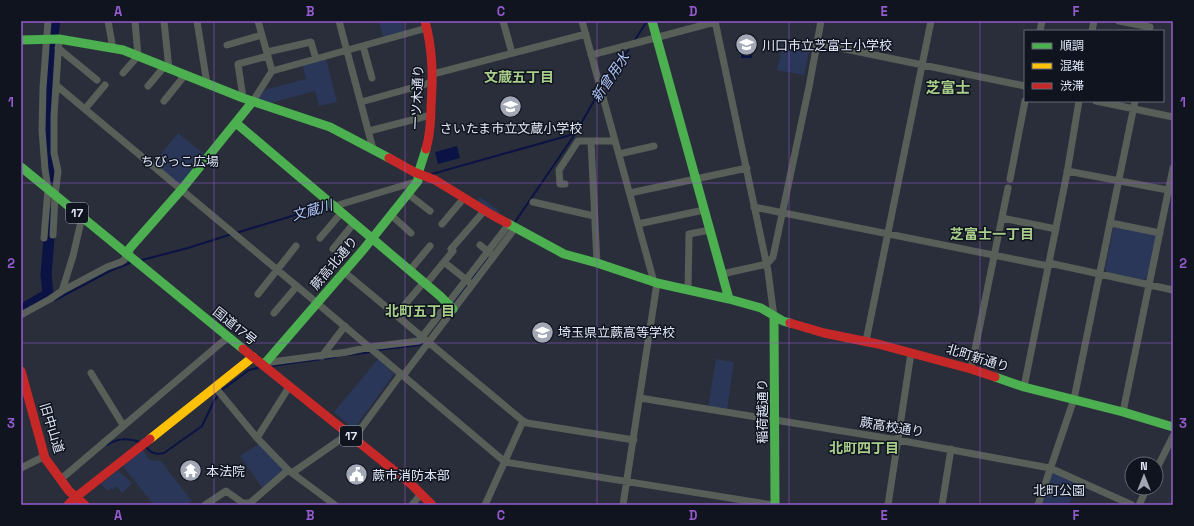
<svg xmlns="http://www.w3.org/2000/svg" width="1194" height="526" font-family="'Space Grotesk','Noto Sans JP',sans-serif">
	<style>
		.green { fill: #2b3758 }
		.water { fill: #0a1344 }
		.lines { fill: none; stroke-linecap: round; stroke-linejoin: round }
		.stream { stroke: #0a1344; stroke-width: 2 }
		.river { stroke: #0a1344; stroke-width: 11 }
		.street { stroke: #585e58; stroke-width: 7 }
		.fast { stroke: #4caf50; stroke-width: 9 }
		.slow { stroke: #ffc107; stroke-width: 9 }
		.jam { stroke: #c62828; stroke-width: 9 }
		.grid { fill: none; stroke: #955bce; stroke-width: 1; stroke-opacity: 0.55 }
		.labels { text-anchor: middle; dominant-baseline: central; stroke-width: 3; stroke-linejoin: round; paint-order: stroke }
		.shield { fill: #10141f; stroke: #a3a8b8; stroke-width: 1 }
		.shield-label { font-size: 12px; font-weight: bold; fill: #e2e8f9 }
		.poi-label { font-size: 13px; fill: #e2e8f9; stroke: #10141f; text-anchor: start }
		.street-label { font-size: 13px; fill: #e2e8f9; stroke: #10141f }
		.park-label { font-size: 13px; fill: #d8e0f2; stroke: #10141f }
		.neighbourhood-label { font-size: 14px; font-weight: bold; fill: #a8ce8a; stroke: #10141f }
		.water-label { font-size: 14px; font-style: italic; fill: #b1c5fa; stroke: #10141f }
		.quarter-label { font-size: 15px; font-weight: bold; fill: #a8ce8a; stroke: #10141f }
		.neatline { fill: none; stroke: #955bce; stroke-width: 1.5 }
		.grid-label { font-size: 13px; text-anchor: middle; font-weight: bold; fill: #955bce }
	</style>
	<rect width="100%" height="100%" fill="#2a2e3b"/>
	<path class="green" d="M379,21H402L405,35L384,40Z
		M783,43L807,48L809,52L804,75L777,70Z
		M326,58L337,102L319,106L315,91L270,103L259,100V97L264,90L306,79L302,64Z
		M178,133L208,157L182,189L152,165Z
		M480,197L500,212L497,215L477,203Z
		M1119,227L1155,234L1156,236L1148,278L1143,280L1108,273L1105,269L1113,229Z
		M378,359L394,374L354,429L334,412Z
		M716,359L734,362L727,410L708,408Z
		M259,444L284,469L263,489L240,456Z
		M142,450L150,460L161,461L192,501L187,505H154L122,465Z
		M1050,468L1079,481L1069,505H1038Z
		M118,470L132,483L122,493L116,486L113,490L111,488L108,491L101,484Z"/>
	<path class="water" d="M742,35H754L752,58H741Z
		M457,146L460,158L438,164L435,152Z"/>
	<g class="lines">
		<path class="stream" d="M635,40L647,21
			M602,88L608,82L630,47
			M432,174L574,134
			M515,222L575,134L599,92
			M236,233L328,205
			M142,260L188,248L232,234
			M55,300L112,270L130,263
			M453,303L489,256
			M377,350L420,345L422,343
			M348,355L371,352
			M271,366L336,357
			M107,445C117,438 129,438 140,442
			M145,446C151,453 155,455 164,453L202,426L214,401L222,390L249,370L258,368"/>
		<path class="river" d="M52,178C49,141 48,105 51,67C52,52 52,36 55,21
			M21,310L48,294L46,275L51,214"/>
		<path class="street" d="M108,21L113,49
			M164,21L169,69
			M197,21L207,84
			M339,21L373,149
			M503,21L512,53
			M582,21L654,282
			M715,21L768,271L774,317
			M1119,21L1150,27
			M1040,31L1042,21
			M1092,31L1094,21
			M816,43L1025,86
			M227,45L262,35
			M363,46L372,78
			M58,48L97,80
			M267,52L311,42L316,59
			M591,55L715,22
			M272,71L427,28
			M123,73L138,56L135,21
			M433,74L586,34
			M56,85L317,303L505,462L773,505
			M148,86L164,67
			M243,98L238,64L268,56
			M164,101L185,75
			M253,101L272,71L258,21
			M1096,101L1173,117
			M361,102L433,82
			M85,109L105,85
			M369,131L431,115
			M591,141L597,263
			M619,154L654,146
			M1067,171L1173,191
			M1010,179L1025,101
			M565,184H560L559,170L578,141H615
			M630,193L747,168
			M408,194L430,211
			M533,202L594,216
			M335,206L418,181
			M754,207L1048,266
			M391,215L411,233
			M1002,218L1056,229
			M1111,223L1160,233
			M442,224L464,198
			M638,224L704,210
			M53,235L55,196L58,171L54,153V116L59,39
			M44,238L48,189L45,169L42,130L43,88L48,21
			M320,238L342,212
			M480,245L491,254
			M333,249L354,223
			M451,249L485,210
			M444,262L469,282
			M1049,263L1173,290
			M410,270L430,246
			M343,271L523,421L527,423L634,440
			M722,274L767,264L773,257L809,87L821,21
			M426,284L453,251
			M688,290L689,234L710,230
			M62,291L73,256L82,217
			M258,294L296,246
			M274,313L297,286
			M21,315L50,299L62,291L107,267L121,262L124,260L127,254
			M396,315L424,282
			M866,341L931,21
			M322,356L345,326
			M264,363L347,352L370,347L419,341L509,224
			M971,369L1008,188
			M91,373L123,425
			M403,376L516,227
			M215,387L257,438L288,470L335,505
			M1024,387L1067,173L1079,101
			M640,398L898,440L1050,468L1132,505
			M1123,412L1173,168
			M257,438L289,387
			M354,438L401,374
			M21,468L45,456
			M1156,470L1173,436
			M292,473L341,439L347,433
			M61,479L228,337
			M205,505L226,491L243,503H250L288,470
			M412,505L421,494
			M485,505L523,421
			M623,505L657,283
			M888,505L911,353
			M942,505L951,449
			M1038,505L1074,399L1135,101
			M1139,505L1147,488"/>
		<path class="fast" d="M652,21L729,299
			M21,40L59,39L123,50L243,98L330,127L389,158
			M236,123L440,296L453,309
			M21,167L243,349
			M507,223L564,254L597,263L657,283L729,299L761,308L783,321L790,323
			M127,254L130,248L182,189L253,101
			M774,317L775,505
			M262,364L267,361L363,250L418,181V174L426,149
			M995,377L1024,387L1123,412L1173,427"/>
		<path class="slow" d="M150,439L253,357"/>
		<path class="jam" d="M425,21C433,51 433,76 431,106C431,120 430,135 426,149
			M389,158L414,172L435,180L492,215L507,223
			M790,323L824,333L878,344L971,369L995,377
			M243,349L412,485L432,505
			M21,371L45,458L69,491L76,497L150,439
			M68,505L76,497L85,505"/>
	</g>
	<path class="grid" d="M214,21V505M405,21V505M597,21V505M789,21V505M980,21V505M21,183H1173M21,343H1173"/>
	<defs>
		<symbol id="school-disc" viewBox="-11 -11 22 22"><circle r="9.5" fill="#a2a7b6" stroke="#10141f"/><path d="M0-5L7-2L0 1L-7-2ZM-4 1L0 2.5L4 1V4Q0 6-4 4Z" fill="#fff"/></symbol>
		<symbol id="temple-disc" viewBox="-11 -11 22 22"><circle r="9.5" fill="#a2a7b6" stroke="#10141f"/><path d="M0-6L5-2H3V0L6.5 2.5H4V6H1.5V3h-3V6H-4V2.5H-6.5L-3 0V-2H-5Z" fill="#fff"/></symbol>
		<symbol id="civic-disc" viewBox="-11 -11 22 22"><circle r="9.5" fill="#a2a7b6" stroke="#10141f"/><path d="M-.6-6.5H3V-4.5H.6V-3L4-1V1h2V6H-6V1h2V-1L-.6-3ZM-1.2 2.5V6h2.4V2.5Z" fill="#fff"/></symbol>
	</defs>
	<g fill-rule="evenodd">
		<use href="#school-disc" x="734" y="32" width="25" height="25"/>
		<use href="#school-disc" x="498" y="94" width="25" height="25"/>
		<use href="#school-disc" x="530" y="320" width="25" height="25"/>
		<use href="#temple-disc" x="178" y="458" width="25" height="25"/>
		<use href="#civic-disc" x="344" y="462" width="25" height="25"/>
	</g>
	<g class="labels">
		<g class="shield">
			<rect x="66" y="203" width="22" height="20" rx="3"/>
			<rect x="340" y="426" width="22" height="20" rx="3"/>
		</g>
		<g class="shield-label">
			<text x="77" y="213">17</text>
			<text x="351" y="436">17</text>
		</g>
		<g class="poi-label">
			<text x="762" y="45">川口市立芝富士小学校</text>
			<text x="511" y="128" text-anchor="middle">さいたま市立文蔵小学校</text>
			<text x="558" y="332">埼玉県立蕨高等学校</text>
			<text x="206" y="471">本法院</text>
			<text x="372" y="475">蕨市消防本部</text>
		</g>
		<g class="street-label">
			<text transform="translate(417 97) rotate(-87)">一ツ木通り</text>
			<text transform="translate(334 263) rotate(-50)">蕨高北通り</text>
			<text transform="translate(235 326) rotate(39)">国道17号</text>
			<text transform="translate(978 358) rotate(17)">北町新通り</text>
			<text transform="translate(762 411) rotate(-90)">稲荷越通り</text>
			<text transform="translate(892 427) rotate(9)">蕨高校通り</text>
			<text transform="translate(52 428) rotate(73)">旧中山道</text>
		</g>
		<g class="park-label">
			<text x="180" y="161">ちびっこ広場</text>
			<text x="1059" y="490">北町公園</text>
		</g>
		<g class="neighbourhood-label">
			<text x="519" y="77">文蔵五丁目</text>
			<text x="992" y="234">芝富士一丁目</text>
			<text x="420" y="311">北町五丁目</text>
			<text x="864" y="448">北町四丁目</text>
		</g>
		<g class="water-label">
			<text transform="translate(610 77) rotate(-56)">新曾用水</text>
			<text transform="translate(312 210) rotate(-16)">文蔵川</text>
		</g>
		<g class="quarter-label">
			<text x="948" y="87">芝富士</text>
		</g>
	</g>
	<rect width="1194" height="526" fill="none" stroke="#10141f" stroke-width="44"/>
	<rect x="1024" y="30" width="140" height="72" fill="#10141f" stroke="#646976"/>
	<rect x="1032" y="43" width="20" height="6" fill="#4caf50" stroke="#646976"/>
	<text x="1060" y="50" font-size="12" fill="#e2e8f9">順調</text>
	<rect x="1032" y="63" width="20" height="6" fill="#ffc107" stroke="#646976"/>
	<text x="1060" y="70" font-size="12" fill="#e2e8f9">混雑</text>
	<rect x="1032" y="83" width="20" height="6" fill="#c62828" stroke="#646976"/>
	<text x="1060" y="90" font-size="12" fill="#e2e8f9">渋滞</text>
	<g transform="translate(1144 476)"><circle r="19" fill="#10141f" stroke="#646976"/>
	<path d="M0-3L7 15L0 10L-7 15Z" fill="#a2a7b6"/>
	<text y="-6" font-size="11" font-weight="bold" text-anchor="middle" fill="#e2e8f9">N</text>
	</g>
	<rect x="22" y="22" width="1150" height="482" class="neatline"/>
	<g class="grid-label">
		<text x="118" y="16">A</text>
		<text x="310" y="16">B</text>
		<text x="501" y="16">C</text>
		<text x="693" y="16">D</text>
		<text x="884" y="16">E</text>
		<text x="1076" y="16">F</text>
		<text x="11" y="107">1</text>
		<text x="1183" y="107">1</text>
		<text x="11" y="268">2</text>
		<text x="1183" y="268">2</text>
		<text x="11" y="428">3</text>
		<text x="1183" y="428">3</text>
		<text x="118" y="520">A</text>
		<text x="310" y="520">B</text>
		<text x="501" y="520">C</text>
		<text x="693" y="520">D</text>
		<text x="884" y="520">E</text>
		<text x="1076" y="520">F</text>
	</g>
</svg>
